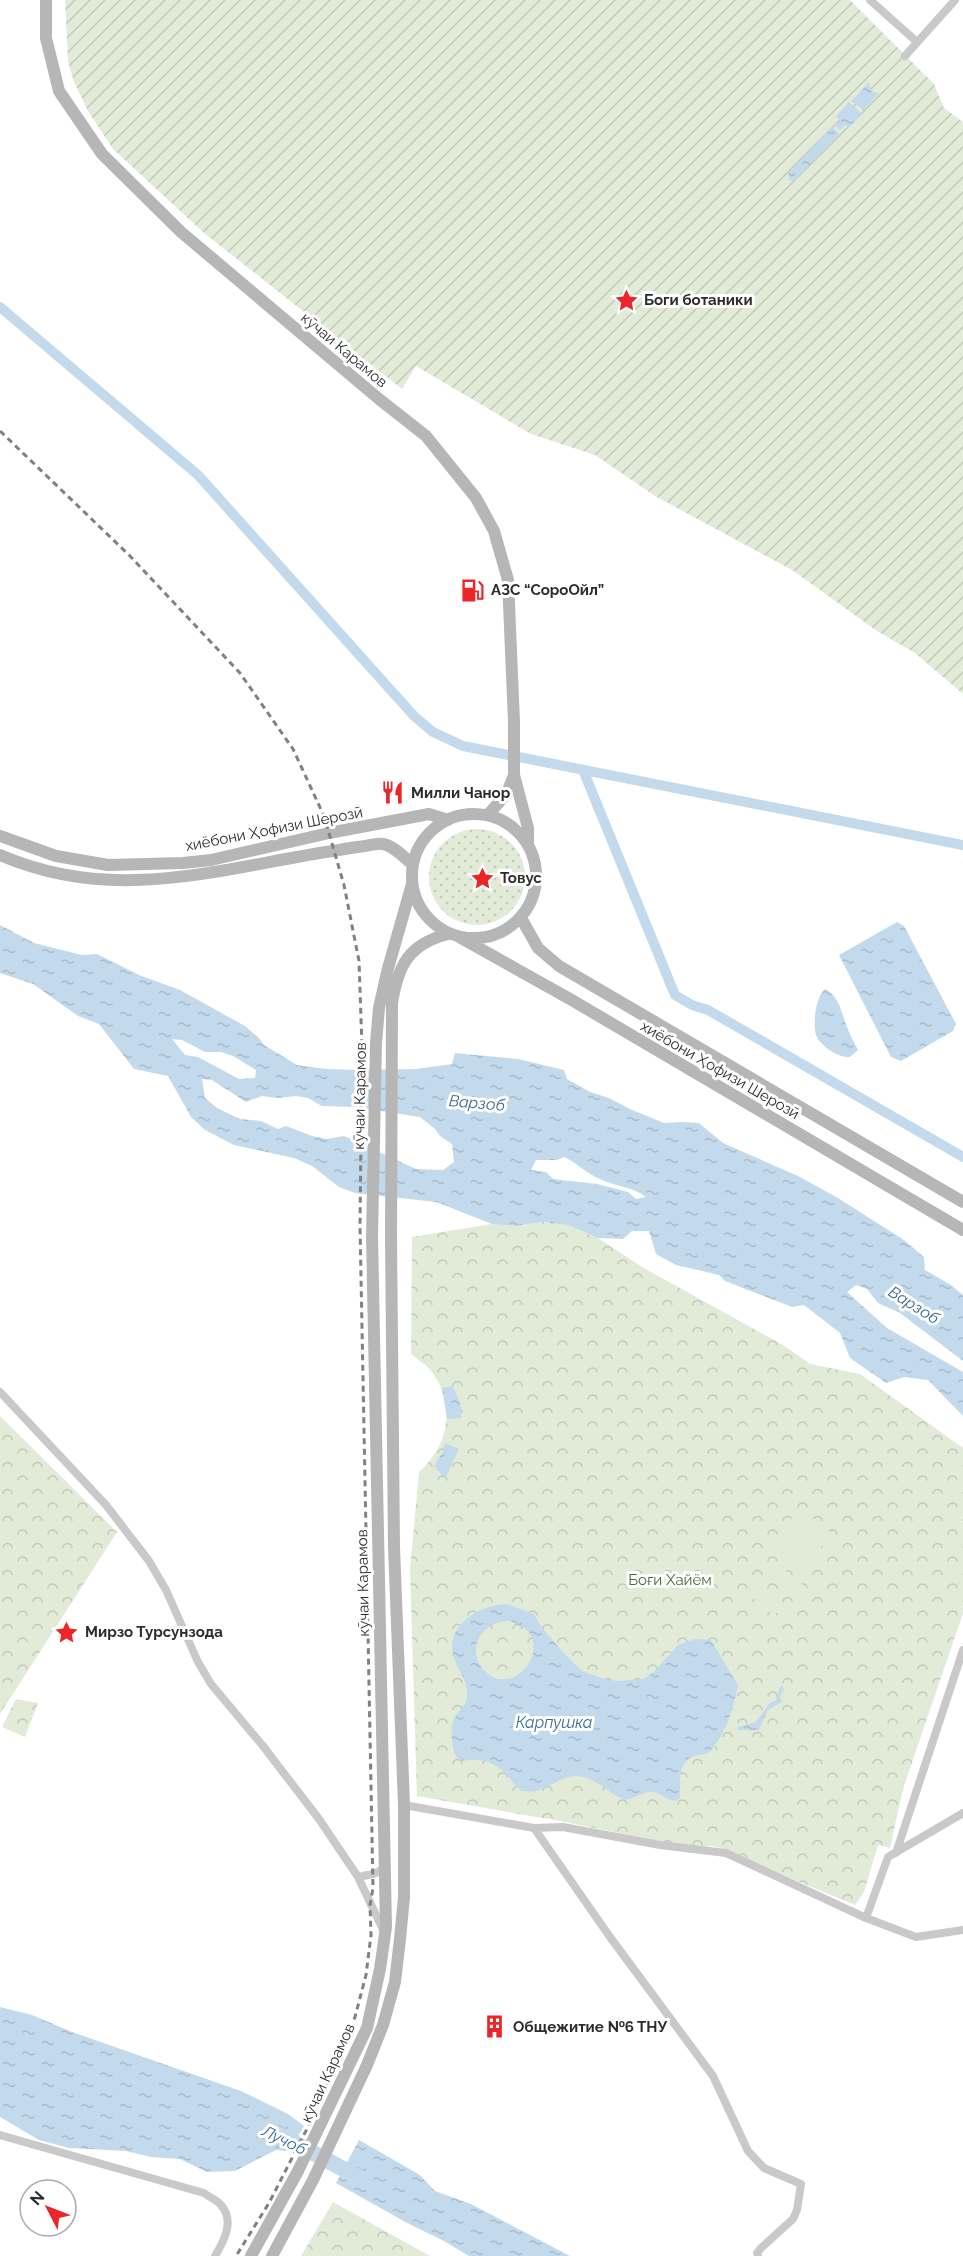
<svg xmlns="http://www.w3.org/2000/svg" width="963" height="2256" font-family="Raleway,sans-serif">
	<style>
		.grass { fill: url(#grass-dots) }
		.forest { fill: url(#forest-crowns) }
		.garden { fill: url(#garden-furrows) }
		.pitch { fill: #e1ebd8 }
		.water { fill: url(#water-ripples); fill-rule: evenodd }
		.lines { fill: none; stroke-linecap: round; stroke-linejoin: round }
		.canal { stroke: #c3daec; stroke-width: 10 }
		.river { stroke: #c3daec; stroke-width: 16 }
		.minor { stroke: #c9c9c9; stroke-width: 8 }
		.secondary { stroke: #b6b6b6; stroke-width: 12 }
		.rail { stroke: #818181; stroke-width: 3; stroke-dasharray: 6 4.5; stroke-linecap: butt }
		.labels { text-anchor: middle; dominant-baseline: central; stroke-width: 6; stroke-linejoin: round; paint-order: stroke }
		.poi-label { font-size: 15px; font-weight: bold; fill: #2c2c2c; stroke: #fff; text-anchor: start }
		.street-label { font-size: 15px; fill: #2c2c2c; stroke: #fff }
		.park-label { font-size: 15px; fill: #4c6938; stroke: #fff }
		.water-label { font-size: 16px; font-style: italic; fill: #376991; stroke: #fff }
	</style>
	<defs>
		<pattern id="grass-dots" width="8" height="8" patternUnits="userSpaceOnUse" patternTransform="scale(1.5)"><rect width="8" height="8" fill="#e1ebd8"/><path d="M2 2h.1M6 6h.1" fill="none" stroke="#c1caba" stroke-width="1.8" stroke-linecap="round"/></pattern>
		<pattern id="forest-crowns" width="20" height="18" patternUnits="userSpaceOnUse" patternTransform="scale(1.5)"><rect width="20" height="18" fill="#e1ebd8"/><path d="M2 6a3 3 0 1 1 6 0M12 15a3 3 0 1 1 6 0" fill="none" stroke="#c1caba"/></pattern>
		<pattern id="garden-furrows" width="10" height="10" patternUnits="userSpaceOnUse" patternTransform="scale(1.5)"><rect width="10" height="10" fill="#e1ebd8"/><path d="M-1 1l2-2M0 10L10 0M9 11l2-2" fill="none" stroke="#c1caba"/></pattern>
		<pattern id="water-ripples" width="26" height="14" patternUnits="userSpaceOnUse" patternTransform="scale(1.5)"><rect width="26" height="14" fill="#c3daec"/><path d="M2 4q2-2 4 0t4 0M15 11q2-2 4 0t4 0" fill="none" stroke="#a8bbcb"/></pattern>
	</defs>
	<rect width="100%" height="100%" fill="#fff"/>
	<path class="grass" d="M429 877a48 48 0 1 1 96 0a48 48 0 1 1-96 0Z"/>
	<path class="forest" d="M543,1222L568,1225L598,1238L642,1267L783,1345L810,1364L860,1374L963,1448V1613L903,1789L890,1848L878,1845L864,1892L855,1905L768,1869L731,1851L712,1846L687,1847L560,1821L417,1796L410,1569L419,1472C449,1446 456,1406 432,1372C427,1365 418,1360 411,1354L412,1237L492,1224L515,1226Z
		M0,1416L117,1532L0,1714Z
		M16,1699L38,1703L25,1737L2,1727Z
		M333,2202L430,2256H301Z"/>
	<path class="garden" d="M65,0H850L934,84L944,108L963,122V694L915,653L877,631L792,570L655,496L595,455L531,434L416,366L402,389L204,233L113,149L88,111L74,82L68,61Z"/>
	<path class="pitch" d="M800,1508L832,1534L800,1572L771,1548L786,1530L784,1528Z
		M780,1565L803,1585L792,1597L770,1577Z
		M762,1584L784,1604L774,1616L751,1596Z"/>
	<path class="water" d="M869,82L871,91L879,93L863,110L852,101Z
		M849,102L862,114L849,128L845,125L840,130L836,126L840,121L836,116Z
		M832,127L839,134L795,180L790,181L788,174Z
		M897,922L904,926L956,1024L953,1031L901,1061L891,1057L839,955Z
		M0,925L34,943L82,955L97,954L139,975L180,990L245,1026L259,1038L264,1045L297,1065L326,1069L359,1070L416,1069L452,1064L455,1053L518,1059L564,1070L567,1079L590,1092L609,1098L630,1109L664,1123L681,1122L699,1123L723,1143L798,1176L838,1198L904,1240L924,1257L925,1270L951,1285L963,1295V1361L900,1313L878,1303L867,1289L856,1285L847,1292L887,1328L963,1372V1416L928,1380L904,1377L886,1383L850,1358L840,1333L804,1305L792,1307L725,1281L719,1275L676,1265L656,1254L649,1231H632L623,1239L598,1238L568,1225L543,1222L515,1226L492,1224L436,1202L355,1193L339,1187L312,1166L294,1158L234,1145L205,1130L191,1117L168,1076L134,1069L99,1024L78,1016L33,984L0,973ZM172,1039L182,1040L205,1052H221L233,1056L256,1070L255,1078L239,1079L198,1057L185,1055ZM202,1079L212,1080L246,1102L262,1096L278,1098L296,1096L308,1098L322,1106L356,1107L420,1117L435,1129L440,1136L452,1144L454,1162L443,1170L416,1169L344,1136L327,1139L312,1136L286,1126L278,1129L261,1121L240,1119L217,1108L205,1098ZM564,1157C577,1163 581,1169 592,1175C609,1186 630,1185 646,1197L636,1199L628,1192L597,1184L553,1179L546,1172L531,1170L536,1160H557Z
		M825,989C840,997 841,1012 847,1027C850,1035 854,1042 858,1050L850,1057C838,1058 820,1046 816,1035C813,1023 815,998 825,989Z
		M453,1386L460,1403L461,1418L447,1419L442,1388Z
		M445,1443L459,1449L445,1479L434,1466L442,1453Z
		M506,1604L534,1614L542,1628L562,1651L582,1671L605,1679L617,1681L643,1679L654,1672L678,1645L695,1639L711,1640L738,1685C734,1706 726,1734 711,1750C707,1755 704,1754 698,1755C677,1759 680,1781 680,1798L676,1801C667,1801 663,1794 654,1792C645,1790 635,1798 626,1800C609,1795 596,1777 577,1776C559,1775 542,1796 525,1791C518,1789 515,1785 511,1780C498,1763 484,1757 463,1761L456,1757C452,1748 450,1730 453,1721C456,1712 466,1707 467,1697C469,1681 456,1669 453,1654C446,1624 481,1605 506,1604ZM509,1621C567,1636 509,1710 480,1665C467,1643 486,1621 509,1621Z
		M782,1685L784,1690L780,1696L782,1702L768,1710L759,1730H737L738,1727L756,1722L769,1704L776,1700L779,1689Z
		M0,2007L32,2015L72,2032L241,2091L288,2114L304,2126L290,2151L276,2150L235,2171L207,2172L180,2159L151,2157L126,2151L69,2148L39,2140L0,2117Z
		M359,2140L420,2175L435,2191L471,2204L570,2256H469L444,2241L407,2223L336,2183Z"/>
	<g class="lines">
		<path class="canal" d="M0,307L198,475L414,716L433,732L463,746L963,845
			M583,770L675,995L692,1005L708,1010L963,1157"/>
		<path class="river" d="M276,2133L362,2179"/>
		<path class="minor" d="M870,0L917,42
			M905,56L955,0
			M0,1392L106,1505L149,1561L166,1590L198,1662L211,1684L263,1746L319,1819L358,1877L385,1934
			M404,1805L534,1828L563,1827L660,1845L726,1853L866,1918L916,1937L963,1930
			M534,1828L610,1937L713,2076L748,2151L764,2168L801,2184L797,2210L793,2219L761,2248L757,2253L758,2256
			M896,1853L963,1650
			M358,1877L373,1874L386,1868
			M866,1918L888,1857L963,1813
			M0,2135L204,2193C209,2197 217,2200 221,2205C235,2221 224,2241 215,2256"/>
		<path class="secondary" d="M46,0V38L59,91L102,154L181,232L379,399L426,436L476,498L494,531L508,580L514,722V775L528,828V844
			M412 876a62 62 0 1 1 124 0a62 62 0 1 1-124 0Z
			M488,815L507,793L514,775
			M0,836L56,856L108,865L183,863L211,860L329,833L429,814L448,820
			M0,855C102,899 193,876 297,857C320,853 342,849 365,846C370,845 378,843 383,844C394,846 405,858 413,865
			M521,918L538,948L559,966L963,1202
			M461,938L570,999L963,1230
			M251,2256L298,2171L367,2028L380,1969L386,1927L372,1236L376,1043L379,1008L387,972L412,884
			M272,2256L313,2180L367,2065L383,2025L395,1982L400,1939L404,1897V1805L394,1547L391,1237L392,1003C398,965 409,944 448,934"/>
		<path class="rail" d="M0,431L129,555L240,673L293,749L324,816L344,885L359,961L362,1047L360,1226L373,1888L370,1905L371,1935L366,1975L355,2017L313,2117L269,2203L236,2256"/>
	</g>
	<defs>
		<symbol id="sight-bare" viewBox="-9 -9 18 18"><path d="M0-6L1.8-2.2L6-1.7L2.9 1.2L3.7 5.4L0 3.3L-3.7 5.4L-2.9 1.2L-6-1.7L-1.8-2.2Z" fill="#ed2428" stroke="#fff" stroke-width="2.5" paint-order="stroke"/></symbol>
		<symbol id="fuel-bare" viewBox="-9 -9 18 18"><path d="M-5.5-6h7V0h2V4h1.3V-2.5L3-4.5l.8-.8L6-3V5H2.5V1h-1V6h-7ZM-4.2-4.7v3.2H.2V-4.7Z" fill="#ed2428" stroke="#fff" stroke-width="2.5" paint-order="stroke"/></symbol>
		<symbol id="restaurant-bare" viewBox="-9 -9 18 18"><path d="M-5-6h1v4h1v-4h1v4h1v-4h1v5L-1.5 .5V6h-2V.5L-5-1ZM5-6V6H3V1.5H1.5Q1.5-4 5-6Z" fill="#ed2428" stroke="#fff" stroke-width="2.5" paint-order="stroke"/></symbol>
		<symbol id="building-bare" viewBox="-9 -9 18 18"><path d="M-4-6H4V6H1V3H-1V6H-4ZM-2.5-4.3h1.7v1.8h-1.7ZM.8-4.3h1.7v1.8H.8ZM-2.5-1h1.7V.8h-1.7ZM.8-1h1.7V.8H.8Z" fill="#ed2428" stroke="#fff" stroke-width="2.5" paint-order="stroke"/></symbol>
	</defs>
	<g fill-rule="evenodd">
		<use href="#sight-bare" x="610" y="284" width="33" height="33"/>
		<use href="#fuel-bare" x="456" y="574" width="33" height="33"/>
		<use href="#restaurant-bare" x="376" y="776" width="33" height="33"/>
		<use href="#sight-bare" x="466" y="862" width="33" height="33"/>
		<use href="#sight-bare" x="50" y="1616" width="33" height="33"/>
		<use href="#building-bare" x="478" y="2010" width="33" height="33"/>
	</g>
	<g class="labels">
		<g class="poi-label">
			<text x="644" y="300">Боги ботаники</text>
			<text x="491" y="590">АЗС “СороОйл”</text>
			<text x="411" y="793">Милли Чанор</text>
			<text x="500" y="878">Товус</text>
			<text x="85" y="1632">Мирзо Турсунзода</text>
			<text x="513" y="2027">Общежитие №6 ТНУ</text>
		</g>
		<g class="street-label">
			<text transform="translate(344 350) rotate(40)">кӯчаи Карамов</text>
			<text transform="translate(274 829) rotate(-11)">хиёбони Ҳофизи Шерозӣ</text>
			<text transform="translate(720 1070) rotate(30)">хиёбони Ҳофизи Шерозӣ</text>
			<text transform="translate(360 1096) rotate(-89)">кӯчаи Карамов</text>
			<text transform="translate(363 1583) rotate(-91)">кӯчаи Карамов</text>
			<text transform="translate(328 2073) rotate(-65)">кӯчаи Карамов</text>
		</g>
		<g class="park-label">
			<text x="670" y="1580">Боғи Хайём</text>
		</g>
		<g class="water-label">
			<text transform="translate(477 1103) rotate(5)">Варзоб</text>
			<text transform="translate(914 1305) rotate(32)">Варзоб</text>
			<text x="554" y="1722">Карпушка</text>
			<text transform="translate(284 2140) rotate(26)">Лучоб</text>
		</g>
	</g>
	<g transform="translate(48 2208) rotate(312)"><circle r="28" fill="#ffffff" stroke="#ababab" stroke-width="1.5"/>
	<path d="M0-4.5L10 22L0 15L-10 22Z" fill="#ed2428"/>
	<text y="-9" font-size="16" font-weight="bold" text-anchor="middle" fill="#2c2c2c">N</text>
	</g>
</svg>
